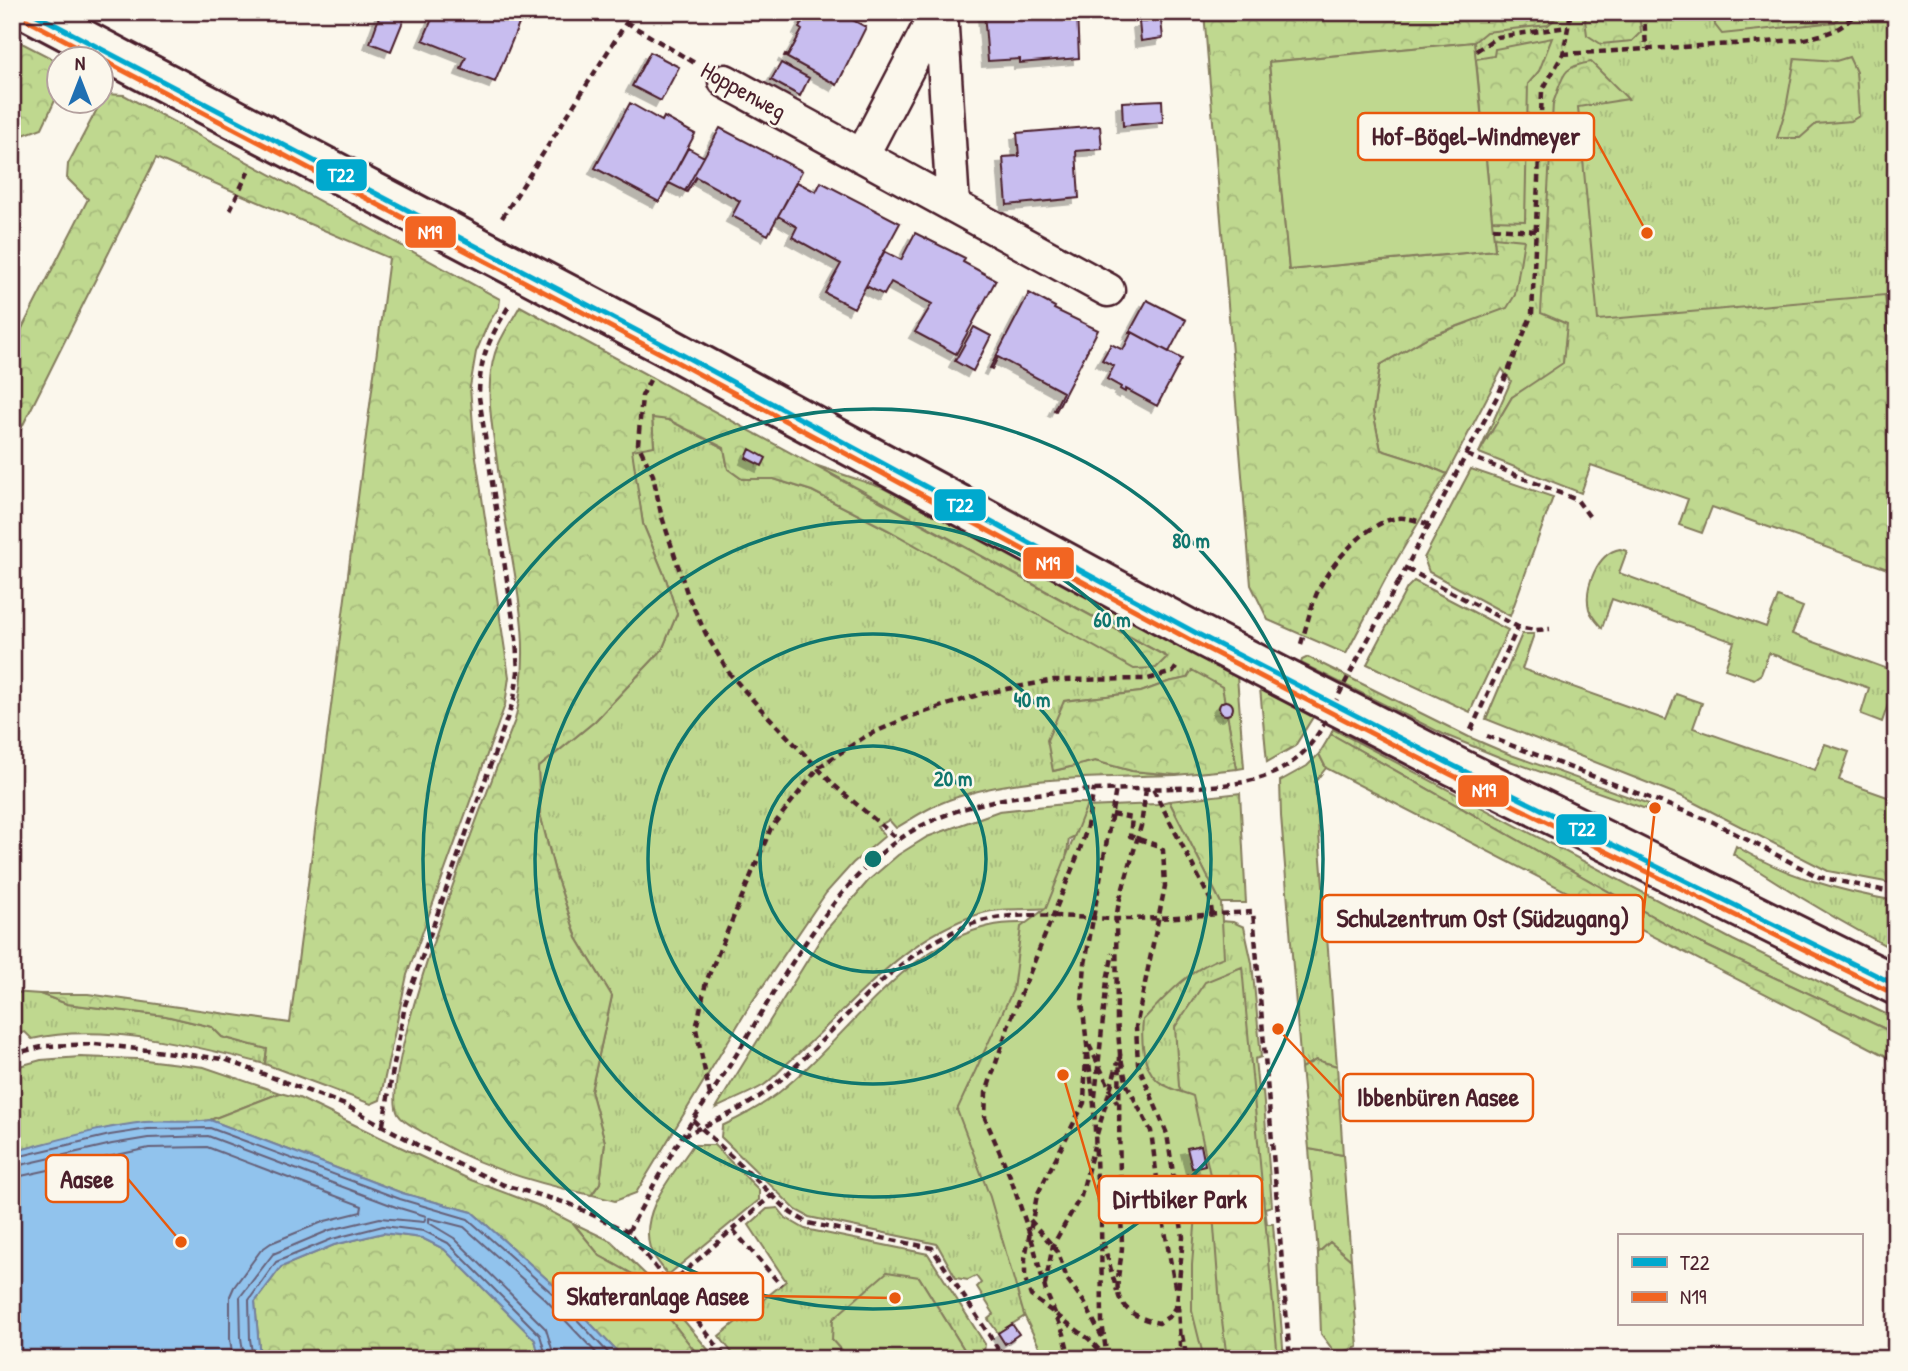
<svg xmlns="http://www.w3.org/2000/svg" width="1908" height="1371" font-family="'Patrick Hand',sans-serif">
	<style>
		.grass { fill: url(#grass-tufts); stroke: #847c5d; stroke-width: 2 }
		.forest { fill: url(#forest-crowns); stroke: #847c5d; stroke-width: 2 }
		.pitch { fill: #bfd88f; stroke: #847c5d; stroke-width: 2 }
		.water { fill: #91c3ed; stroke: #75819f; stroke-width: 2 }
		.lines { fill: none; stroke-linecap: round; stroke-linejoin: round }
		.shore { stroke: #666179; stroke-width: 2 }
		.building { fill: #c8bdef; stroke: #4a1f2b; stroke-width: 2; filter: url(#shadow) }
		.minor-casing { stroke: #4a1f2b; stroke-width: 37 }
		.secondary-casing { stroke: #4a1f2b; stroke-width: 44 }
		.path { stroke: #4a1f2b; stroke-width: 4.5; stroke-dasharray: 7 5; stroke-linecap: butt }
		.minor { stroke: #fbf7ec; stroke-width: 32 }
		.secondary { stroke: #fbf7ec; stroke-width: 38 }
		.path-bridge { stroke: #4a1f2b; stroke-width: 4.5; stroke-dasharray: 7 5; stroke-linecap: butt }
		.bus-1-casing { stroke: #fbf7ec; stroke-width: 10 }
		.bus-2-casing { stroke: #fbf7ec; stroke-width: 10 }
		.bus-1 { stroke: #00a9ce; stroke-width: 5 }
		.bus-2 { stroke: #f26522; stroke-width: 5 }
		.ring { fill: none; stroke: #0f766e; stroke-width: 3.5 }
		.labels { text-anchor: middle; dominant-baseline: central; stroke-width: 5; stroke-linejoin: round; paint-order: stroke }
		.street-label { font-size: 24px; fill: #4a1f2b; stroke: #fbf7ec }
		.centre { fill: #0f766e; stroke: #fbf7ec; stroke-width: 3.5 }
		.ring-label { font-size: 21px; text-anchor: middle; font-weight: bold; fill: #0f766e; stroke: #fbf7ec; stroke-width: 5; stroke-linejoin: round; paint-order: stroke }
		.leader { fill: none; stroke: #e8590c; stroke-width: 2.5 }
		.callout-dot { fill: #e8590c; stroke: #fbf7ec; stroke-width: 2.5 }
		.callout { fill: #fbf7ec; stroke: #e8590c; stroke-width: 2.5 }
		.callout-label { font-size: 26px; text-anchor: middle; font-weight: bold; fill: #4a1f2b }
		.line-badge { stroke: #fbf7ec; stroke-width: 2.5 }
		.badge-label { font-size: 19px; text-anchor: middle; font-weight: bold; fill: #fff }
	</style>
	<defs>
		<pattern id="grass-tufts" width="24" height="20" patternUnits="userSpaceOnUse" patternTransform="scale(1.75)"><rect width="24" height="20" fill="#bfd88f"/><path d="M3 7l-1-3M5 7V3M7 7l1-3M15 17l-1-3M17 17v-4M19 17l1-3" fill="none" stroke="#a6b97c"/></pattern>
		<pattern id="forest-crowns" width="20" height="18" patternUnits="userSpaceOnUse" patternTransform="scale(1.75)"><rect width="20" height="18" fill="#bfd88f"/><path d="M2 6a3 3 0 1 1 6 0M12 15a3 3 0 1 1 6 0" fill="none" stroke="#a6b97c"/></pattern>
		<filter id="shadow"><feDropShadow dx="-6" dy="6" stdDeviation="0" flood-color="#0004"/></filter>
	</defs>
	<rect width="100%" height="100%" fill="#fbf7ec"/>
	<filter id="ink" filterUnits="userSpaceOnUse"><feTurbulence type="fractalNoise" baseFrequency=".0143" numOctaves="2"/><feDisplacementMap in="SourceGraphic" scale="14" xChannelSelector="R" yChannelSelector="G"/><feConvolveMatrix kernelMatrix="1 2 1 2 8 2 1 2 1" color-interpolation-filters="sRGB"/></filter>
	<g filter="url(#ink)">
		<path class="grass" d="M1252,12H1896V557L1512,397L1479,453L1511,381L1502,369L1447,474L1419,462L1381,450L1373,412L1380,365L1428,337L1467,323L1254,46Z
			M652,417L669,420L724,448L728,469L742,479H774L812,491L888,530L1167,657L815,465L883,488L1237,676L1244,768L1237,769L1222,687L1187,678L1168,682L1141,692L1064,701L1054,771L1095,761L1132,771L1176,775C1101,778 1010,774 939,804C924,810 910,820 896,828L889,820L877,827L885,836L853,863L826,893L750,1005L636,1193L615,1201L592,1195L600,1183L605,1142L591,1091L612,996L577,938L556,876L540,814L538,768L595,721L662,650L677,614L666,579L643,524L631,449L654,446Z
			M1620,549L1627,551L1619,573L1766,627L1778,597L1803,607L1792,634L1896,672V697L1891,696L1882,722L1861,714L1869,688L1769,653L1761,674L1754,679L1725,669L1734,642L1612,599L1602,628C1597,622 1591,616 1589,609C1584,588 1597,553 1620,549Z
			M1308,657L1469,737L1511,755L1649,804L1646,809L1504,759L1445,735L1301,663L1302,660Z
			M1333,729L1733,940L1896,1019V1034L1696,941L1331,734Z
			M1319,754L1326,768L1315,782L1337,1066L1316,1060L1301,1068L1281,816L1280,781L1307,766Z
			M1074,803H1089L1077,835L1069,839L1063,881L1053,908C1029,910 1003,907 979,914C901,938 850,1008 791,1060C782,1068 774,1078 764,1085C749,1094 732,1100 716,1108L826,930L869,880L898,855L927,837L999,811Z
			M1736,846C1784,876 1840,891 1896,901V951C1838,921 1787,890 1733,854Z
			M1221,921L1233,922L1244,927L1252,963L1261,1057L1255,1059L1258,1090L1263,1091L1272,1206L1265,1208L1267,1224H1273L1284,1359H1021L1040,1347L1025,1316L998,1333L988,1319L994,1314L977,1287L981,1283L976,1276L968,1280L956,1278L937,1244L809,1217L796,1210L721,1137L722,1126C741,1117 760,1107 777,1094C845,1041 896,953 982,928C1008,920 1034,924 1061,924C1114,923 1168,922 1221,921Z
			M12,992L40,994L67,1004L166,1016L212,1027L222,1037L267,1049L265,1064C196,1046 103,1022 32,1039L25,1032L12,1035Z
			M80,1057L137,1059L204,1067L280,1093L210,1120L194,1123L147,1122L109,1128L12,1152V1068L41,1060Z
			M693,1145H714L759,1190V1200L668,1275C663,1267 653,1258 650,1248C639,1210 674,1174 693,1145Z
			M1309,1149L1343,1155L1351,1260L1330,1242L1318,1253Z
			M778,1208L786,1218L805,1229L928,1254L985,1344L984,1352L970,1359L919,1277L832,1340L849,1359H737L719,1336L786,1281L749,1225L767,1209Z
			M573,1223L611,1241L646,1275L716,1359H701L636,1276L600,1256Z"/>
		<path class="forest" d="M1204,12H1530V14L1554,20L1548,25L1486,32L1474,42L1269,62L1289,270L1495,250L1494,237L1524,240L1515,295L1507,308L1428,337L1380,365L1373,412L1381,450L1419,462L1447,474L1386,578L1346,654L1268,620L1251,585Z
			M1589,12H1639L1641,32L1632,41L1601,44L1587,35L1585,20Z
			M1714,12H1843L1835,22L1722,34L1715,25Z
			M12,38L59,62V92L42,128L18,137L12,134Z
			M1552,38L1539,71L1528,84L1525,221L1492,220L1476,59L1494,56L1495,49Z
			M1849,57L1856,72L1859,116L1851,121L1816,124L1800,138H1777L1786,108L1795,58L1836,61Z
			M1591,62L1628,99L1578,107L1598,320L1885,295L1896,406V572L1712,507L1702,533L1679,525L1688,499L1591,465L1581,493L1479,453L1512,397L1563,363L1567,324L1541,313L1553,103C1564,76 1560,67 1591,62Z
			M105,94L124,95L500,299L499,307L488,324L476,352L470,387L475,451L509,677L505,705L407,975L380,1100L371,1104L265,1064L267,1049L222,1037L212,1027L166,1016L67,1004L40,994H88L290,1023L389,258L156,158L12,447V348L88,199L67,178L68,164Z
			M520,306L1167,657L1156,668L1134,669L888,530L812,491L774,479H742L728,469L724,448L669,420L652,418L654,446L632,450L643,524L666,579L677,614L662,650L595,721L538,768L540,814L556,876L577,938L612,996L591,1091L605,1142L600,1183L591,1195C531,1182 470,1164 419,1130C412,1126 402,1121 398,1114C376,1072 493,776 515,720C533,649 517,588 505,518C501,497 499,476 496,454C491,421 485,386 495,353C500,337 512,321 520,306Z
			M1471,469L1553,497L1510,616L1429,572L1424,558Z
			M1414,581L1508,630L1470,712L1367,664L1407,588Z
			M1522,634H1534L1522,669L1666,720L1676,694L1702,703L1693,728L1815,770L1825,744L1849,752L1839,780L1896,800V884L1828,871L1681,796L1486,719Z
			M1192,670L1222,687L1237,769L1176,775L1132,771L1095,761L1053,771L1047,740L1064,701L1141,692L1168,682L1187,678Z
			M1260,688L1313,717L1295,746L1267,762Z
			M1331,734L1696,941L1896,1034V1061L1326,768L1319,754Z
			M1240,793L1246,903H1221L1169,801Z
			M1242,967L1278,1359H1227L1220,1305L1210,1175L1179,1086L1175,1027L1205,982Z
			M1316,1060L1337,1066L1343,1155L1309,1149L1301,1068Z
			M280,1093L299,1098L394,1144L471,1180L540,1206L573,1223L600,1256L636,1276L701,1359H624L557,1288L472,1212L402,1193L210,1120Z
			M383,1233L422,1238L444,1249L535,1340L541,1359H260L255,1302L281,1267L334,1245Z
			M1330,1242L1351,1260L1358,1347L1336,1354L1321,1334L1318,1253Z"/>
		<path class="pitch" d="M1474,42L1495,250L1289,270L1269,62Z
			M1169,801L1221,903L1224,957C1190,968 1167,995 1143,1020C1141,1038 1142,1066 1157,1080C1165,1088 1182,1092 1193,1096L1210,1175L1195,1173L1187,1174L1188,1187L1197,1201L1192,1265V1311L1204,1359H1045L1024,1315L990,1197L957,1110L1013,990L1021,927L1046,908L1086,807L1157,804Z
			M887,1272L919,1277L970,1359H849L832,1340L833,1319Z"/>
		<path class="water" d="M210,1120L402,1193L472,1212L557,1288L624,1359H540L535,1340L444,1249L422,1238L383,1233L334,1245L281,1267L255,1302L260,1359H12V1152C56,1141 100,1127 145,1122C167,1120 188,1124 210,1120Z"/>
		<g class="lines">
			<path class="shore" d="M12,1158L110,1135L148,1129L210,1128L400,1199L468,1219L552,1293L614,1359
				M12,1167L112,1144L148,1138L208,1136L396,1207L426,1216L424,1222L380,1218L330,1230L273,1254L240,1297L241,1338L244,1359
				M12,1178L149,1148L207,1147L362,1206L361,1212L325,1221L271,1243L261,1250L234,1287L230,1296V1339L233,1359
				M253,1359L250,1339L249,1300L276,1262L332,1239L383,1226L424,1231L448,1243L540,1335L547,1359
				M555,1359L546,1329L454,1238L429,1223V1218L464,1227L545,1299L602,1359"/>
		</g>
		<path class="building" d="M381,12L406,14L391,51L370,43Z
			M435,12H524L495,82L461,69L466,57L423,40Z
			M807,12H838L866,27L837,85L784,56L785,54L788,56L802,30L799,28Z
			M984,12H1077L1079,58L1020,63V59L988,61Z
			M1144,12H1160L1163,38L1141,41L1139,22H1146Z
			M650,52L679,67L661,101L632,86Z
			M781,63L809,78L800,96L771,80Z
			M1162,100L1163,122L1123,126L1122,102Z
			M630,103L662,121L664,117L695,134L659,202L595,168Z
			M1100,126L1102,149L1076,151L1079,198L1007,205L1003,157L1019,156L1017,133Z
			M720,128L802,171L768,235L732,216L740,201L696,177L687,192L685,191Z
			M688,148L704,157L685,191L669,183Z
			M797,182L816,192L821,182L900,223L854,308L825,293L841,264L792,237L797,227L778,216Z
			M915,233L965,258L963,262L996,280L956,354L915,332L932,304L891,282L884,295L866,286L884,251L901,260Z
			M1029,293L1055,307L1054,309L1098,330L1056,411L1054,410L1063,392L998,357L992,369L990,368Z
			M1147,300L1186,320L1169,352L1132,332L1129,333Z
			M974,327L991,336L973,371L955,361Z
			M1132,332L1182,359L1157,406L1126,389L1125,392L1120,389L1121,387L1107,379L1114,366L1102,360L1111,344L1123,350Z
			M750,449L766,458L762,466L746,458Z
			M1219 708a7 7 0 1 1 14 0a7 7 0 1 1-14 0Z
			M1201,1145L1205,1165L1192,1168L1187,1148Z
			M1012,1324L1019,1334L1005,1344L998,1333Z"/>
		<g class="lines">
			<defs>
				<path id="minor" d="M941,12L953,205
					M725,81L1108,290
					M862,156L937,12"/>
				<path id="secondary" d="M31,12L666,346L1198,634L1454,766L1896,985"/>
			</defs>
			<use href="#minor" class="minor-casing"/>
			<use href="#secondary" class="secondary-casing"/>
			<path class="path" d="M1644,12L1646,49
				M626,22L698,65
				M1476,51L1497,37L1568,27
				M1563,54L1800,40C1821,35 1844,32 1855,12
				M230,210L250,168
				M502,218L633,12
				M1493,228L1536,231
				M650,380L642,396L638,444L653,475L661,514L688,596L706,634L729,673L761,709L835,786L899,840
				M1467,455L1577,500L1592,520
				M1407,569L1518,627L1535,630L1550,629
				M1398,583L1499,393L1532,314L1542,91L1563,54L1571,12
				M1301,644C1307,625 1312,600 1322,583C1335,559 1374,515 1404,518C1412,519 1422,522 1430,525
				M1471,730L1518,627
				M1487,736L1713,822L1819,877L1896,893
				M1146,789L1141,826L1119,902L1116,919L1117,1020L1120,1054L1127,1085L1151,1131L1160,1203L1176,1292
				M1153,789L1210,899L1212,914
				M1112,814L1132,818L1130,836L1159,846L1163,850L1165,886L1136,1027L1138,1064L1167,1134L1183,1237L1177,1304L1170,1316L1159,1323C1143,1320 1122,1312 1118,1293C1116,1278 1122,1260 1122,1245C1120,1181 1118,1118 1120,1054
				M1089,1045L1117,1103
				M1086,1053L1084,1103L1037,1195L1025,1258V1279L1031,1296L1089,1339L1104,1355
				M12,1054L46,1046L95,1044L224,1059L345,1105L423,1148L504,1185L570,1204L628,1232L727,1359
				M710,1095L696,1029L706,982L771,828L819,767L866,736L909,717L981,694L1054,680L1148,679L1173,672L1177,666
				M1095,1097L1107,980L1113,953
				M693,1120L791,1213L808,1223L932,1248L997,1347V1359
				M383,1124L405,1005L514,699L518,672L516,639L479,397C479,357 490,338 510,304
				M1097,1134L1118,1062
				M683,1136C709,1123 739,1112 763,1094C834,1040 885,955 972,924C1016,908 1074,919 1120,919C1165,919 1209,914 1253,912L1290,1359
				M1030,1220L1058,1252L1067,1279L1084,1302L1103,1339
				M733,1230L781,1285
				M628,1232C646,1200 663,1166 683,1135C699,1110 718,1085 733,1060C781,983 838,869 921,826C999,786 1091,791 1176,788
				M1103,1242L1117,1291
				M669,1285L772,1195
				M1045,1285L1053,1245L1081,1196L1094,1146
				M1182,1335L1187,1359
				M1070,1359L1064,1334L1046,1292L1033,1244L1010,1176L985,1118L986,1093L1010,1021L1079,852L1086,831L1094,789
				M1107,1359L1102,1322L1101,1215L1097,1183L1094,1105L1082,1002L1085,964L1116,789
				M1176,1359L1180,1346L1178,1304"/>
			<use href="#minor" class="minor"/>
			<use href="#secondary" class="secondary"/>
			<path class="path-bridge" d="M1176,788C1213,786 1260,786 1291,763C1319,743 1331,709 1347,679C1364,647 1381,615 1398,583"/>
			<defs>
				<path id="bus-1" d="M31,12L666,346L1198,634L1454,766L1896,985"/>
				<path id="bus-2" d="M27,20L662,354L1194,642L1450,774L1892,993"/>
			</defs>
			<use href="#bus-1" class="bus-1-casing"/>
			<use href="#bus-2" class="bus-2-casing"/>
			<use href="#bus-1" class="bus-1"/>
			<use href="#bus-2" class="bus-2"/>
		</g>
	</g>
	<g class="ring">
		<circle cx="873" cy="859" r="113"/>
		<circle cx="873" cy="859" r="225"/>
		<circle cx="873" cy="859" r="338"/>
		<circle cx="873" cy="859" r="450"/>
	</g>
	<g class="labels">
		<g class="street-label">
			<text transform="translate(744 90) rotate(29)">Hoppenweg</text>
		</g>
	</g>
	<circle cx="873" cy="859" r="10" class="centre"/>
	<g class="ring-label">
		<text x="1191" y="548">80 m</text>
		<text x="1112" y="627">60 m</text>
		<text x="1032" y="707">40 m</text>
		<text x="953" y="786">20 m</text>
	</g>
	<path class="leader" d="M1647 233L1594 136M1655 808L1643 918M1278 1029L1343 1097M181 1242L128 1179M1063 1075L1099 1199M895 1298L763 1296"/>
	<g class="callout-dot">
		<circle cx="1647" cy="233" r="7"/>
		<circle cx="1655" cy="808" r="7"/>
		<circle cx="1278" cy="1029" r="7"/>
		<circle cx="181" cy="1242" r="7"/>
		<circle cx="1063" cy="1075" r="7"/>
		<circle cx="895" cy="1298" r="7"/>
	</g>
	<g class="callout">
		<rect x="1358" y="113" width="236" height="47" rx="7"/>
		<rect x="1322" y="895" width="321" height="47" rx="7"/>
		<rect x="1343" y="1074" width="190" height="47" rx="7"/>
		<rect x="46" y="1155" width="82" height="47" rx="7"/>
		<rect x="1099" y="1176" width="163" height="47" rx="7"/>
		<rect x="553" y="1273" width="210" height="47" rx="7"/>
	</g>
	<g class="callout-label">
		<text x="1476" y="145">Hof-Bögel-Windmeyer</text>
		<text x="1483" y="927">Schulzentrum Ost (Südzugang)</text>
		<text x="1438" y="1106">Ibbenbüren Aasee</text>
		<text x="87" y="1188">Aasee</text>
		<text x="1180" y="1208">Dirtbiker Park</text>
		<text x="658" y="1305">Skateranlage Aasee</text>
	</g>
	<g class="line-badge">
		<rect x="315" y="158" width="53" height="34" rx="7" fill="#00a9ce"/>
		<rect x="404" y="215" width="53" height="34" rx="7" fill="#f26522"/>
		<rect x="933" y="488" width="54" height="34" rx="7" fill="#00a9ce"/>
		<rect x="1022" y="546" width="53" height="34" rx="7" fill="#f26522"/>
		<rect x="1457" y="774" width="53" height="34" rx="7" fill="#f26522"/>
		<rect x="1555" y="813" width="53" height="33" rx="7" fill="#00a9ce"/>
	</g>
	<g class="badge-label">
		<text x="341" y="182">T22</text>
		<text x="430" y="239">N19</text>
		<text x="960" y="512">T22</text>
		<text x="1048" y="570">N19</text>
		<text x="1484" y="797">N19</text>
		<text x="1582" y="836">T22</text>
	</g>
	<rect width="1908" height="1371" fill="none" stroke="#fbf7ec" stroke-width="42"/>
	<rect x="21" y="21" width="1866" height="1329" fill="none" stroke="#4a1f2b" stroke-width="2.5" filter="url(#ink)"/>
	<rect x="1618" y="1234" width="245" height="91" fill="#fbf7ec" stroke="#b4a19f" stroke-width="2"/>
	<rect x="1632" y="1257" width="35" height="10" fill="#00a9ce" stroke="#b4a19f" stroke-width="2"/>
	<text x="1680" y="1270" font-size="21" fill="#4a1f2b">T22</text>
	<rect x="1632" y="1292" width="35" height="10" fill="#f26522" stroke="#b4a19f" stroke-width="2"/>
	<text x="1680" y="1304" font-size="21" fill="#4a1f2b">N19</text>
	<g transform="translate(80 80)"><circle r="33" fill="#fbf7ec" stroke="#b4a19f" stroke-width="2"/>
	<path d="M0-5L12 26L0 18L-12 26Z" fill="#1f6fb2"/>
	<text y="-10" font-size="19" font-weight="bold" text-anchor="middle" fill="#4a1f2b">N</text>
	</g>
</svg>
